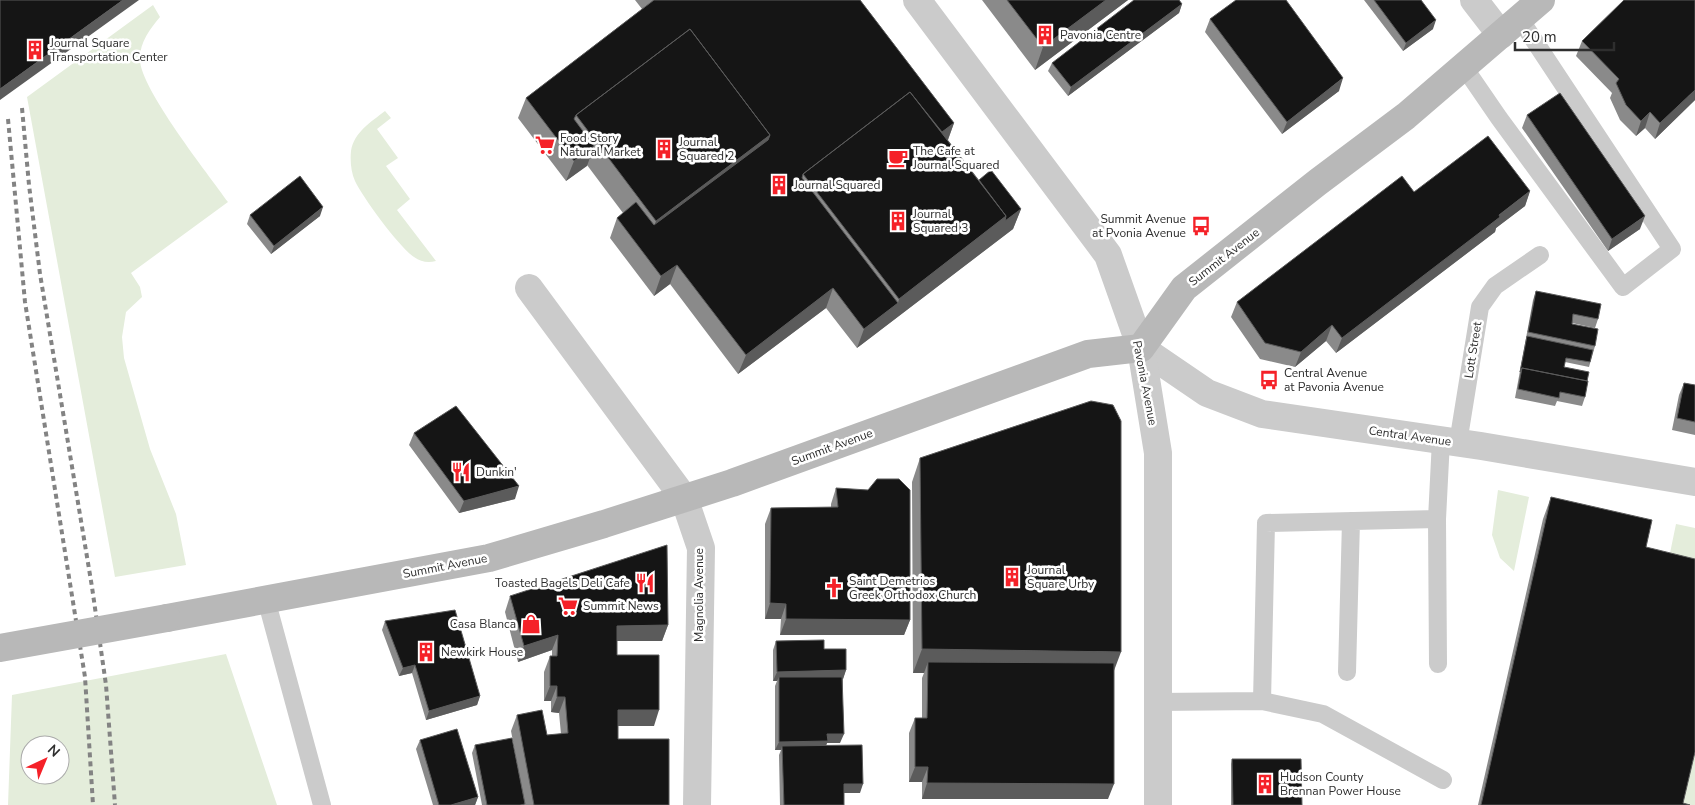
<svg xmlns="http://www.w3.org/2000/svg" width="1695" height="805" font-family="'Nunito Sans',sans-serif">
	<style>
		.green { fill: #e4eddb; fill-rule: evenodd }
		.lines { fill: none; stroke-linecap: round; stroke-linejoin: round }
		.service { stroke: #cbcbcb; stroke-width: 18 }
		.minor { stroke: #cbcbcb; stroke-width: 28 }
		.tertiary { stroke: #cbcbcb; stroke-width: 28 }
		.secondary { stroke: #b8b8b8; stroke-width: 28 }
		.rail { stroke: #838383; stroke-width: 4; stroke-dasharray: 5 4; stroke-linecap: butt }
		.secondary-bridge { stroke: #b8b8b8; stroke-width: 28 }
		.wall { fill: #8a8a8a }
		.shaded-wall { fill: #5b5b5b }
		.building { fill: #151515; stroke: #5b5b5b }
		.labels { text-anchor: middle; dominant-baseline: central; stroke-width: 5; stroke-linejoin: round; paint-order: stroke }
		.poi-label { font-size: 12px; fill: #2e2e2e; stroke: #fff; text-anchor: start }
		.street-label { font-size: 12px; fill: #2e2e2e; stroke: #fff }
	</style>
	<rect width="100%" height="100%" fill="#fff"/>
	<path class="green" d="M153,5L160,17C150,29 140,42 140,58C138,86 209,175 228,202L131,273L140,287L142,297L126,312L122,337L124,358L150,449L176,514L186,565L115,577L27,97Z
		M385,111L391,118L377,129L398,158L386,166L410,199L397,210L436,261C428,263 421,262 414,257C400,248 363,198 355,181C351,172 350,161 351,151C354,132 371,122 385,111Z
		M1498,490L1529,497L1514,571L1500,558L1492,535Z
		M1676,524L1695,528V564L1669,558Z
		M226,654L277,805H8L12,695ZM30,745H60V775H30Z
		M1695,749V805H1682Z"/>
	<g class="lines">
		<path class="service" d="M1464,67L1499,118L1623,287L1672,249L1520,19
			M1458,443L1480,307L1495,286L1540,255
			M266,599L322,805
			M1438,664L1437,519L1441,440
			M1347,672L1351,521
			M1262,701L1266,523L1437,519
			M1157,702L1262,701L1323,714L1443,780"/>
		<path class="minor" d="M1474,0L1501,35
			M529,288L684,498L701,548L697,805
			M1141,348L1207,393L1262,414L1481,446L1695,482"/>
		<path class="tertiary" d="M917,0L1108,255L1141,348L1158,453V805"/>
		<path class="secondary" d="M167,618L489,558L604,524L732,483L1088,354L1141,348L1184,288L1318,182L1406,116L1541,0"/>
		<path class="rail" d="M22,108L29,185L40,274L92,587L106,685L115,805
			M8,119L25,302L85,677L93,805"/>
		<path class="secondary-bridge" d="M0,648L167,618"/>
	</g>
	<path class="wall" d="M635,0H860L954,123L948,140L979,180L1021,209L1013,229L857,348L826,308L738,374L670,284L654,296L610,238L617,218L623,213L587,165L566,181L518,118L526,98L642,9Z
		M982,0H1128L1035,70Z
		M1364,0H1421L1433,29L1403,51Z
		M1182,4L1179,13L1068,96L1048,71L1052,63Z
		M1210,19L1339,91L1282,134L1205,32Z
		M1582,41L1695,100L1655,139L1645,128L1636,136L1620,120L1610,98L1612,93L1576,56Z
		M1527,115L1640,229L1608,251L1522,128Z
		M1530,191L1525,206L1496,228L1495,232L1336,353L1326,341L1295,367L1260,359L1231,317L1237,302L1414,192Z
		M250,215L320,216L271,254L247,224Z
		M1536,291L1598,319L1595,328L1572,323V324L1595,346L1589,367L1565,362L1564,367L1585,397L1582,406L1557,401L1555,406L1515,398L1533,300Z
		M1684,383L1695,385V435L1672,430L1679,395Z
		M414,433L515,499L459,513L409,445Z
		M920,458L1114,671L1108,799H922V782H909V733L915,718H922V678L924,673H913L912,482Z
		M836,488L910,620L904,635H780L781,619H765V524L771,508L831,507V504Z
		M1551,497L1646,547L1683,803L1690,805H1478L1543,519Z
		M510,596L668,625L662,641H617V655L654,726H618V739L669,805H525L511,731L517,715L547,735L561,734L559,713L551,712V701H544V672L550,656H552V650L518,662L505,612Z
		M385,621L480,696L477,705L426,720L412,673L399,676L382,630Z
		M776,641L824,649L846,670L843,679L840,743H827L826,746L860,793H844V805H780L779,755L781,750H775V686L777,681H773V650Z
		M420,740L478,797L475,805H433L416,749Z
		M475,745L525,805H482L472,753Z
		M1232,759L1302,805H1231V764Z"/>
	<path class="shaded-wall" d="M123,0H139L0,100V89Z
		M1106,0H1128L1035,70L1043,47Z
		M1182,4L1179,13L1068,96L1071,87Z
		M1436,20L1433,29L1403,51L1406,43Z
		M1343,78L1339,91L1282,134L1287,122Z
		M1695,90V100L1655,139L1660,123Z
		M1650,112L1645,128L1636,136L1641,121Z
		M954,123L947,142L939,134Z
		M770,135L761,159L647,245L656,221Z
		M594,146L587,166L566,181L574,161Z
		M1530,191L1525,206L1496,228L1495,232L1336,353L1342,338Z
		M323,207L320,216L271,254L274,246Z
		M1021,209L1013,229L857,348L864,329L898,303L899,299L1006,216Z
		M1645,216L1640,229L1608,251L1612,239Z
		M677,265L670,284L654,296L661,276Z
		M833,288L826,308L738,374L746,355Z
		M1332,325L1326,341L1295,367L1301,352Z
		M519,486L515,499L459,513L464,501Z
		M770,603L786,604L781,619H765Z
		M786,619L910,620L904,635H780Z
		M668,625L662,641H611L617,626Z
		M558,635L552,650L518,662L524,646Z
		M922,649L1121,652L1112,676L928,662L924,673H913Z
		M415,665L412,673L399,676L403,668Z
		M846,670L843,679L779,681V677L777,681H773L777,672Z
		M550,686H557L551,701H544Z
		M480,696L477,705L426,720L429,711Z
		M557,697H565L559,713L551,712Z
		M618,710H659L654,726H612Z
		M827,734H844L840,743H827L824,750L782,746L781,750H775L779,742Z
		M915,767H928L922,782H909Z
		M927,783L1114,784L1108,799H922Z
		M844,784H863L860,793H841Z
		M478,797L475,805H451Z"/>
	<path class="building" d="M0,0H123L0,89Z
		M654,0H860L954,123L942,132L910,92L803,174L802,178L898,303L864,329L833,288L746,355L677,265L661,276L617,218L636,202L654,225L768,140L770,135L690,29L576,115L574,119L594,146L574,161L526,98Z
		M1007,0H1106L1043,47Z
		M1134,0H1179L1182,4L1071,87L1052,63Z
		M1236,0H1286L1343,78L1287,122L1210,19Z
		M1374,0H1421L1436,20L1406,43Z
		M1624,0H1695V90L1660,123L1650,112L1641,121L1626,105L1616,83L1619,79L1582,41Z
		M690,29L770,135L656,221L576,115Z
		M910,92L1006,216L899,299L803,174Z
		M1560,93L1645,216L1612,239L1527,115Z
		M1488,136L1530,191L1499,215L1500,217L1342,338L1332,325L1301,352L1265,343L1237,302L1402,176L1414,192Z
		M991,170L1021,209L1005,221L1006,216L979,180Z
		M300,176L323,207L274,246L250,215Z
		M1536,291L1601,304L1598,319L1573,314L1572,324L1598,329L1595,346L1528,332Z
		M1527,336L1593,350L1590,362L1566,358L1564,367L1589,372L1587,381L1522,368L1520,372Z
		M1522,368L1588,381L1585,397L1560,392L1559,398L1518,389Z
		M1684,383L1695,385V422L1677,418Z
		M1091,401L1113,405L1121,421V652L922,649L920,458Z
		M456,406L519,486L464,501L414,433Z
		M877,479H899L910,490V620L786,619V604L770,603L771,508L838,507L836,488L868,490Z
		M1551,497L1652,520L1646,547L1695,559V752L1683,803L1690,805H1481Z
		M667,545L668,625L617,626V655H659V710H618V739H669V805H534L517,715L542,710L547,735L568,733L565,697H557V686H550V656H557L558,635L524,646L510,596Z
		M455,610L480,696L429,711L415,665L403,668L385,621Z
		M824,640V649H846V670L777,672L776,641Z
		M928,662L1114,663V784L927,783L928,767H915V718H927Z
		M779,677H842L844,734H827L828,741L779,742Z
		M457,729L478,797L451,805H439L420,740Z
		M512,738L525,804L520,805H487L475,745Z
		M862,745L863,784H844V805H784L782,746Z
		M1232,759H1301L1302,805H1233Z"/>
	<defs>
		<symbol id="building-bare" viewBox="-9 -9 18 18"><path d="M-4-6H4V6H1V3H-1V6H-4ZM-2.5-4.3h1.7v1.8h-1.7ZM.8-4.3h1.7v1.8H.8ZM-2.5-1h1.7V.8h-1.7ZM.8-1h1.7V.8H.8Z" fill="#f52128" stroke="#fff" stroke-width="2.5" paint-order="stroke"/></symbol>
		<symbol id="supermarket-bare" viewBox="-9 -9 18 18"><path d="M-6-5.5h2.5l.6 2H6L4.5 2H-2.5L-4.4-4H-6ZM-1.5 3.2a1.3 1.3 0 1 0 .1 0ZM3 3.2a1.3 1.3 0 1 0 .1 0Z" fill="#f52128" stroke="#fff" stroke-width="2.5" paint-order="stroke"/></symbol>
		<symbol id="cafe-bare" viewBox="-9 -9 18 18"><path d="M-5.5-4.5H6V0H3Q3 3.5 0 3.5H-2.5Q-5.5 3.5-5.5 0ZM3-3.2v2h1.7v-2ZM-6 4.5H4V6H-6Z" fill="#f52128" stroke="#fff" stroke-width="2.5" paint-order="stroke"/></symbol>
		<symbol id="bus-bare" viewBox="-9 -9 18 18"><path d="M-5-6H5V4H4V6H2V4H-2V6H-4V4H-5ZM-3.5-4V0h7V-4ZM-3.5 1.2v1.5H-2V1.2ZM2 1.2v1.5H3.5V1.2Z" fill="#f52128" stroke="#fff" stroke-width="2.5" paint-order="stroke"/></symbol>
		<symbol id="restaurant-bare" viewBox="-9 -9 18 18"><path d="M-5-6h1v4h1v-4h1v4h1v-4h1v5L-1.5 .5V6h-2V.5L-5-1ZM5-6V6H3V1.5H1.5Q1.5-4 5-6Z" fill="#f52128" stroke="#fff" stroke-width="2.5" paint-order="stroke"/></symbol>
		<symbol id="church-bare" viewBox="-9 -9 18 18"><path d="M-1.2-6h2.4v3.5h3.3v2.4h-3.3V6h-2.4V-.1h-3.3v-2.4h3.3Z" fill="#f52128" stroke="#fff" stroke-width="2.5" paint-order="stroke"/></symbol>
		<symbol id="shop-bare" viewBox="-9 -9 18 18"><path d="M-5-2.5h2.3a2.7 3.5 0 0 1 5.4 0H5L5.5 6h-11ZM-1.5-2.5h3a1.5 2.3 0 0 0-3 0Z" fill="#f52128" stroke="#fff" stroke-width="2.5" paint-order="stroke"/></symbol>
	</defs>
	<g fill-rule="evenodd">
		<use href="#building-bare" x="1031" y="21" width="28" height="28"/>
		<use href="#building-bare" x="21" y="36" width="28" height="28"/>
		<use href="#supermarket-bare" x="531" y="131" width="28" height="28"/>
		<use href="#building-bare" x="650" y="135" width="28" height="28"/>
		<use href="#cafe-bare" x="884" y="144" width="28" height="28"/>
		<use href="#building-bare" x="765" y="171" width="28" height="28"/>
		<use href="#building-bare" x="884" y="207" width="28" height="28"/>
		<use href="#bus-bare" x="1187" y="212" width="28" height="28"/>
		<use href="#bus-bare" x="1255" y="366" width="28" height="28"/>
		<use href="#restaurant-bare" x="447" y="458" width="28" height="28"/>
		<use href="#building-bare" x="998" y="563" width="28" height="28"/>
		<use href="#restaurant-bare" x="631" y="569" width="28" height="28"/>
		<use href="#church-bare" x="820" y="574" width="28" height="28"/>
		<use href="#supermarket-bare" x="554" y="592" width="28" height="28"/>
		<use href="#shop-bare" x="517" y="610" width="28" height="28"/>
		<use href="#building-bare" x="412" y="638" width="28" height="28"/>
		<use href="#building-bare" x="1251" y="770" width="28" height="28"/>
	</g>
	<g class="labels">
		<g class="poi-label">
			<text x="1060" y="35">Pavonia Centre</text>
			<text x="50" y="43">Journal Square<tspan x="50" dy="14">Transportation Center</tspan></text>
			<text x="560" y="138">Food Story<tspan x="560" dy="14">Natural Market</tspan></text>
			<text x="679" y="142">Journal<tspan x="679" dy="14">Squared 2</tspan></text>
			<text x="913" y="151">The Cafe at<tspan x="913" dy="14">Journal Squared</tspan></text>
			<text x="794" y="185">Journal Squared</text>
			<text x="913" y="214">Journal<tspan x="913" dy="14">Squared 3</tspan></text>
			<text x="1186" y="219" text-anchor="end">Summit Avenue<tspan x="1186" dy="14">at Pvonia Avenue</tspan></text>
			<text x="1284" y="373">Central Avenue<tspan x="1284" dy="14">at Pavonia Avenue</tspan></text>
			<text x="476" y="472">Dunkin'</text>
			<text x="1027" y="570">Journal<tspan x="1027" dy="14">Square Urby</tspan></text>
			<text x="849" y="581">Saint Demetrios<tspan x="849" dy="14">Greek Orthodox Church</tspan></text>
			<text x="630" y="583" text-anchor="end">Toasted Bagels Deli Cafe</text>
			<text x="583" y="606">Summit News</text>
			<text x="516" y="624" text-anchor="end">Casa Blanca</text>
			<text x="441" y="652">Newkirk House</text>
			<text x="1280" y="777">Hudson County<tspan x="1280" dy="14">Brennan Power House</tspan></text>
		</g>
		<g class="street-label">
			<text transform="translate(1224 257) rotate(-38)">Summit Avenue</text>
			<text transform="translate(1473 350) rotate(-81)">Lott Street</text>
			<text transform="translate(1145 383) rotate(79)">Pavonia Avenue</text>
			<text transform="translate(1410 436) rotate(8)">Central Avenue</text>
			<text transform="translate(832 447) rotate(-20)">Summit Avenue</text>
			<text transform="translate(445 566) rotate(-11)">Summit Avenue</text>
			<text transform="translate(699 595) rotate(-90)">Magnolia Avenue</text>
		</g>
	</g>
	<g transform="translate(45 760) rotate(44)"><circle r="24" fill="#ffffff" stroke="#ababab"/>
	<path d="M0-4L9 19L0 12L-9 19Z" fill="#f52128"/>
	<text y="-8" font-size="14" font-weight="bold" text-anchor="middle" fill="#2e2e2e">N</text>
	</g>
	<path d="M1515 42v8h99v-8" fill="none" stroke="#2e2e2e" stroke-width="2.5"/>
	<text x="1522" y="42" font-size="15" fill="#2e2e2e" stroke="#ffffff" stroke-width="4" paint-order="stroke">20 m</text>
</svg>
